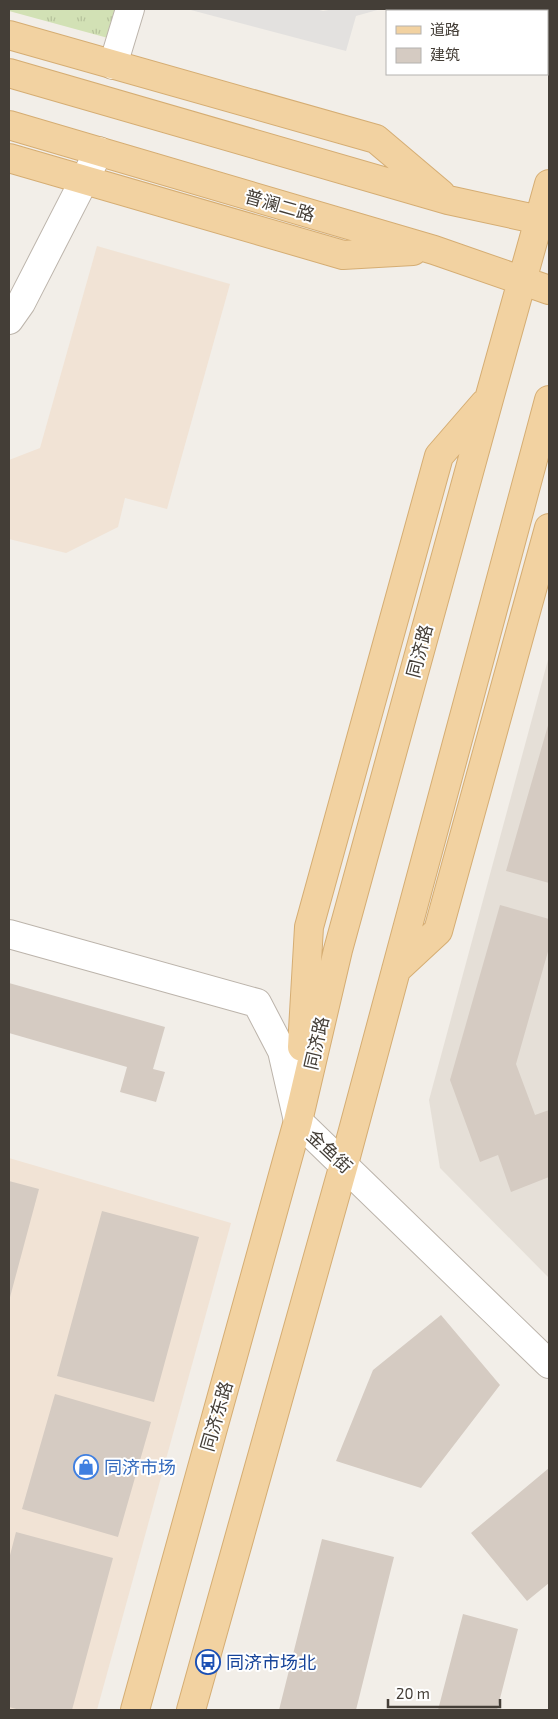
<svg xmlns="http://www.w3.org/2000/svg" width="558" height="1719" font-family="'Exo 2','Noto Sans SC',sans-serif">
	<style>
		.residential { fill: #e5dfd7 }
		.commercial { fill: #f1e3d5 }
		.park { fill: url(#park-tufts) }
		.parking { fill: #e3e1df }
		.building { fill: #d5cbc2 }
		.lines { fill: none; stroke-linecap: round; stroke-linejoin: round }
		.minor-casing { stroke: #bcb4ab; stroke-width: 30 }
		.major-casing { stroke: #d5ad73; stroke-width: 30 }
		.minor { stroke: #fff; stroke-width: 28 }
		.major { stroke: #f2d2a1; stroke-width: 28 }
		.labels { text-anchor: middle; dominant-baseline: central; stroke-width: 4; stroke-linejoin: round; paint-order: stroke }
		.street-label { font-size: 18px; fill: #443e37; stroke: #fff }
		.shop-label { font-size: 18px; fill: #366cbe; stroke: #fff; text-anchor: start }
		.transit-label { font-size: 18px; fill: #164399; stroke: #fff; text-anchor: start }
	</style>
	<defs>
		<pattern id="park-tufts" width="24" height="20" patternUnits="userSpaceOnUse" patternTransform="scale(1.25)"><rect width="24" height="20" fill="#d2e1b5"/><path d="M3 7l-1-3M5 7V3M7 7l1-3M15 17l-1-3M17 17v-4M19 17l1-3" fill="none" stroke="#b6c29c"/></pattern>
	</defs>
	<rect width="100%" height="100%" fill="#f2eee8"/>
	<path class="residential" d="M549,656V1278L440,1168L429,1100Z"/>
	<path class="commercial" d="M97,246L230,284L167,509L125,498L118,527L66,553L9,539V460L40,448Z
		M9,1158L231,1223L97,1710H9Z"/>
	<path class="park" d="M9,9H116L108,38L9,11Z"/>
	<path class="parking" d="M187,9H316L323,11L334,9H381L356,16L346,51Z"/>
	<path class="building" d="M549,722V883L506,871Z
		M500,905L549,919V948L516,1064L535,1115L549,1110V1177L511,1192L498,1155L480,1162L450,1080Z
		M9,983L165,1027L153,1069L165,1072L156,1102L120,1092L127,1067L9,1033Z
		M9,1181L39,1189L9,1301Z
		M102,1211L199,1237L154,1402L57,1376Z
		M441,1315L500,1385L421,1488L336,1461L373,1370Z
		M55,1394L151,1422L118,1537L22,1509Z
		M549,1468V1583L527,1601L471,1533Z
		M16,1532L113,1558L72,1710H20L9,1707V1559Z
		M322,1539L394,1557L356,1710H279Z
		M463,1614L518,1629L497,1710H438Z"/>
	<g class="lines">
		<defs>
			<path id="minor" d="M113,65L130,9
				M9,320L21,303L99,151
				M9,934L257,1003L282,1051L298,1121L549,1364"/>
			<path id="major" d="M9,35L376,139L441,194
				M9,73L448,200L549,222
				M9,125L434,250L549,290
				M9,158L343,255L413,251
				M396,970L438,931L549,528
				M302,1047L309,927L439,456L484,404
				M135,1710L298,1121L338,950L489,399L549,184
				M191,1710L344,1164L549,400"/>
		</defs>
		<use href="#minor" class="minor-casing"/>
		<use href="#major" class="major-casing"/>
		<use href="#minor" class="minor"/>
		<use href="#major" class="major"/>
	</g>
	<defs>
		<symbol id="shop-ring" viewBox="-11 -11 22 22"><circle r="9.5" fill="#fff" stroke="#3f7fe0" stroke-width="1.5"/><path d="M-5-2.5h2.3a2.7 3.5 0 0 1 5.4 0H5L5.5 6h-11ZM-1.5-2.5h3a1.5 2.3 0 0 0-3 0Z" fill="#3f7fe0"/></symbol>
		<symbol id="bus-ring" viewBox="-11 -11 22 22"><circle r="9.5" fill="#fff" stroke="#1a4fb4" stroke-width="1.5"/><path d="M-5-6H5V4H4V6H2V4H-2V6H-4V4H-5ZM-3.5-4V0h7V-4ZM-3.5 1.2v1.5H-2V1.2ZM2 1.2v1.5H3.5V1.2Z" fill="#1a4fb4"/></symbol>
	</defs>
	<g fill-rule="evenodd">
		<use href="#shop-ring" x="72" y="1453" width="28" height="28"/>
		<use href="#bus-ring" x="194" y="1648" width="28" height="28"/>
	</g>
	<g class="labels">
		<g class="street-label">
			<text transform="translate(280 205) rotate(16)">普澜二路</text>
			<text transform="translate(419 651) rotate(-75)">同济路</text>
			<text transform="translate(316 1043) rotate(-77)">同济路</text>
			<text transform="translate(330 1151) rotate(43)">金鱼街</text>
			<text transform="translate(216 1416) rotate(-74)">同济东路</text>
		</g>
		<g class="shop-label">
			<text x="104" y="1467">同济市场</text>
		</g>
		<g class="transit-label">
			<text x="226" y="1662">同济市场北</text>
		</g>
	</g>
	<rect width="558" height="1719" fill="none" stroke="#443e37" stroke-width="20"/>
	<rect x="386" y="10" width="162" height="65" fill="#ffffff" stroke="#b4b2af"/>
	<rect x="396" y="26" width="25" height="8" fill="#f2d2a1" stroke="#b4b2af"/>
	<text x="430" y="35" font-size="15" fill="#443e37">道路</text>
	<rect x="396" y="48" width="25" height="15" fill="#d5cbc2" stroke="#b4b2af"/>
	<text x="430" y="60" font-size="15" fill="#443e37">建筑</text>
	<path d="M388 1699v8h112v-8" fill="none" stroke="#443e37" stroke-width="2.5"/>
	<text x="396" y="1699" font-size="15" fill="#443e37" stroke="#ffffff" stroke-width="4" paint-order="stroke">20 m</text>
</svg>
